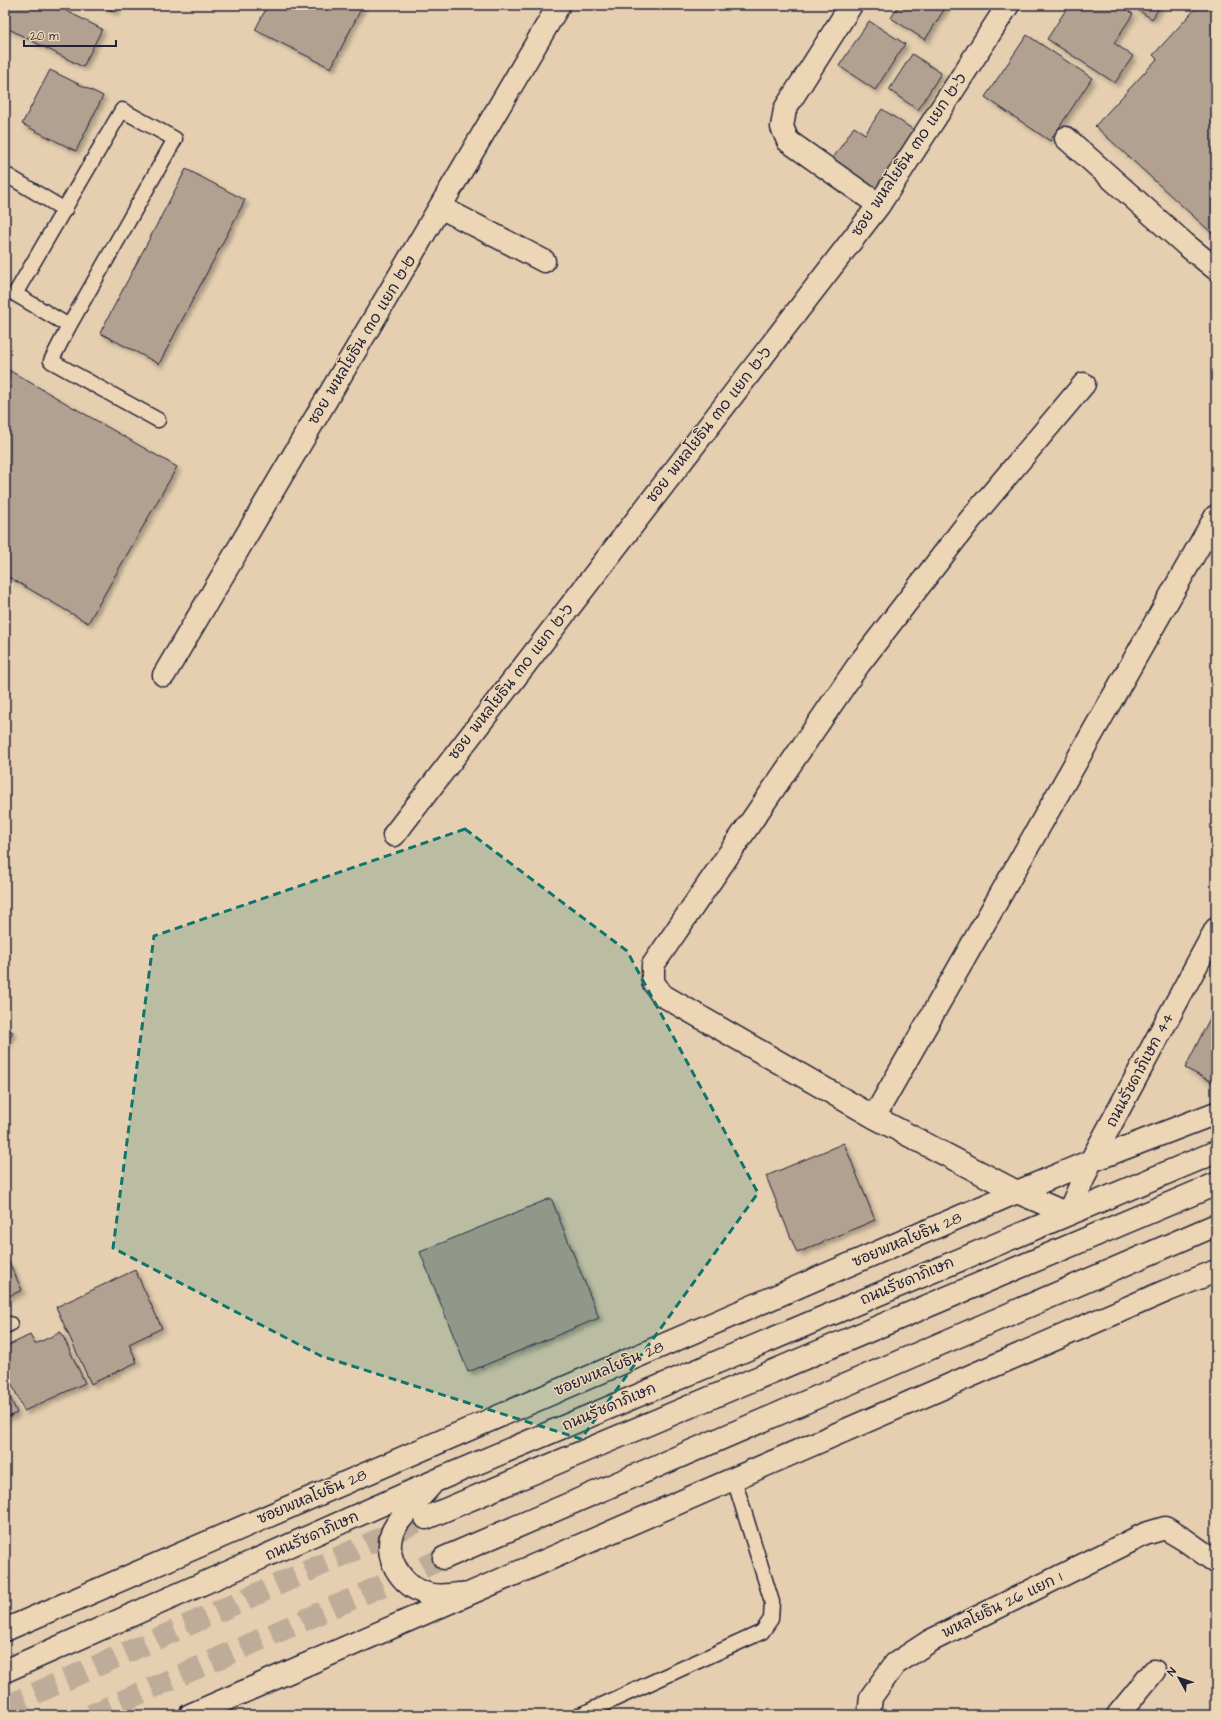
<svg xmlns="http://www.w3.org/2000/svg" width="1221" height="1720" font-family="'Architects Daughter','Playpen Sans Thai',sans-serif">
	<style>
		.building { fill: #b2a191; stroke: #22223b; filter: url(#shadow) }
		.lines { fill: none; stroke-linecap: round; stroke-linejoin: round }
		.primary-tunnel { stroke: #beac99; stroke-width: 22; stroke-dasharray: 22 11; stroke-linecap: butt }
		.lane-casing { stroke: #22223b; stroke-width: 17 }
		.street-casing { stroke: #22223b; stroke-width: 25 }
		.primary-casing { stroke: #22223b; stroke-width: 25 }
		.lane { stroke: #edd6b5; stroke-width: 14 }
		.street { stroke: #edd6b5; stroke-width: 22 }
		.primary { stroke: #edd6b5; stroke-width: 22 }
		.marked { fill: #0f766e; fill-opacity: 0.2; stroke: #0f766e; stroke-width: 3; stroke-dasharray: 8 5; stroke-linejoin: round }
		.labels { text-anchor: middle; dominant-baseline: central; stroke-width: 3; stroke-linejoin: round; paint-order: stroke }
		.street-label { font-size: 15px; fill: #22223b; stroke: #edd6b5 }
	</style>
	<defs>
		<filter id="shadow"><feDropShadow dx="3.5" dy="3.5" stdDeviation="2" flood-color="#0004"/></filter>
	</defs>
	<rect width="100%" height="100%" fill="#e5cfb0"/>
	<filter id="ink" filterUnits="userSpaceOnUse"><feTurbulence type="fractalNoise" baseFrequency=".025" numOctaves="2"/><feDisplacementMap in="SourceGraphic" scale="8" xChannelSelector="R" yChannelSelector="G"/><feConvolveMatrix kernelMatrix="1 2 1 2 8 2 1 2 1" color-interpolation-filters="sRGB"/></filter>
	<g filter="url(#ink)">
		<path class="building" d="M5,5H55L102,29L83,67L5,27Z
			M100,5H118L115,12Z
			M268,5H363L331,68L255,30Z
			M899,5H947L925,40L891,18Z
			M1069,5H1119L1133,14L1114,43L1133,56L1115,83L1047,39Z
			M1130,5H1161L1152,19Z
			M1199,5H1216V237L1095,126L1157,59L1153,55Z
			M869,21L905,44L875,90L839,66Z
			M1027,35L1092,78L1050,141L985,97Z
			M912,54L941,73L918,110L889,90Z
			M50,70L103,96L76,151L22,124Z
			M882,109L917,132L878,192L831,161L854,127L865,134Z
			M186,169L245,200L159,364L100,333Z
			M5,368L177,467L88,623L5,575Z
			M1213,1012L1216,1014V1084L1185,1068Z
			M5,1028L13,1032L5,1046Z
			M844,1143L875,1220L797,1253L766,1176Z
			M551,1198L599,1318L468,1372L420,1252Z
			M9,1262L22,1290L5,1298V1264Z
			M135,1270L162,1328L129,1344L137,1362L91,1384L56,1307Z
			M61,1332L85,1383L24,1411L5,1369V1347L30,1335L35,1344Z
			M5,1386L17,1413L5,1418Z"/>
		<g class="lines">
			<path class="primary-tunnel" d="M5,1707L426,1518
				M91,1715L444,1558"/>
			<defs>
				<path id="lane" d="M122,110L175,139L69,326L15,294Z
					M5,174L65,210
					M69,326L51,361L158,420
					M5,1326L10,1324
					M580,1715L762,1632L771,1619L772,1602L734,1479"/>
				<path id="street" d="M851,5L785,109L782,127L788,141L879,205
					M1066,138L1185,244L1216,269
					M440,207L544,261
					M1084,384L970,520L859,664L653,965V982L662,995L874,1117L1017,1192L1068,1214L1091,1161L1216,929
					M164,675L559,5
					M394,835L879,205L1008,5
					M874,1117L1216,516
					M5,1630L1017,1192L1091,1161L1216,1113
					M869,1715L871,1697L895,1664L930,1641L1145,1534L1165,1528L1185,1540L1216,1562
					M1118,1715L1154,1671"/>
				<path id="primary" d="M431,1485C420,1498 398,1518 392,1533C383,1561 405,1591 433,1595C441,1596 452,1595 460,1594
					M426,1518L1216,1184
					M444,1558L1216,1225
					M5,1671L435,1481L1216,1152
					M190,1715L1166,1291L1216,1271"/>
			</defs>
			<use href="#lane" class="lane-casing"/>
			<use href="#street" class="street-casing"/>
			<use href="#primary" class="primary-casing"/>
			<use href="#lane" class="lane"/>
			<use href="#street" class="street"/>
			<use href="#primary" class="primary"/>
		</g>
	</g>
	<path class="marked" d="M465,829L627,951L758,1193L581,1439L321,1356L113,1248L154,936Z"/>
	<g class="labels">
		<g class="street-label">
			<text transform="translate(909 155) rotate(-56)">ซอย พหลโยธิน ๓๐ แยก ๒-๖</text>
			<text transform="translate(362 340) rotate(-59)">ซอย พหลโยธิน ๓๐ แยก ๒-๒</text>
			<text transform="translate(709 425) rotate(-52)">ซอย พหลโยธิน ๓๐ แยก ๒-๖</text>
			<text transform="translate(511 682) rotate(-52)">ซอย พหลโยธิน ๓๐ แยก ๒-๖</text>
			<text transform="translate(1140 1070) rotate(-62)">ถนนรัชดาภิเษก 44</text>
			<text transform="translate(907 1240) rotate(-23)">ซอยพหลโยธิน 28</text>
			<text transform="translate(907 1281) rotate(-23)">ถนนรัชดาภิเษก</text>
			<text transform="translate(609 1369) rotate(-23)">ซอยพหลโยธิน 28</text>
			<text transform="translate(609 1407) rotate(-23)">ถนนรัชดาภิเษก</text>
			<text transform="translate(312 1497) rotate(-23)">ซอยพหลโยธิน 28</text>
			<text transform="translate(312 1536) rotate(-24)">ถนนรัชดาภิเษก</text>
			<text transform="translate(1002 1605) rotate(-26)">พหลโยธิน 26 แยก 1</text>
		</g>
	</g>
	<rect width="1221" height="1720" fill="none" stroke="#edd6b5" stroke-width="20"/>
	<rect x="10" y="10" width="1201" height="1700" fill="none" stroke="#22223b" stroke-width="1.5" filter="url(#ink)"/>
	<g transform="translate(1179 1678) rotate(310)" stroke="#edd6b5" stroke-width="3" paint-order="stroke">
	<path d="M0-3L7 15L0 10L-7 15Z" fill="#22223b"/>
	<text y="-6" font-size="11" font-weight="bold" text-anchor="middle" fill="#22223b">N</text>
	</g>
	<path d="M24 40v6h92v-6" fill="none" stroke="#22223b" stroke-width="2"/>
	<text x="30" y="40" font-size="12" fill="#22223b" stroke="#edd6b5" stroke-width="3" paint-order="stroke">20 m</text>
</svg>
